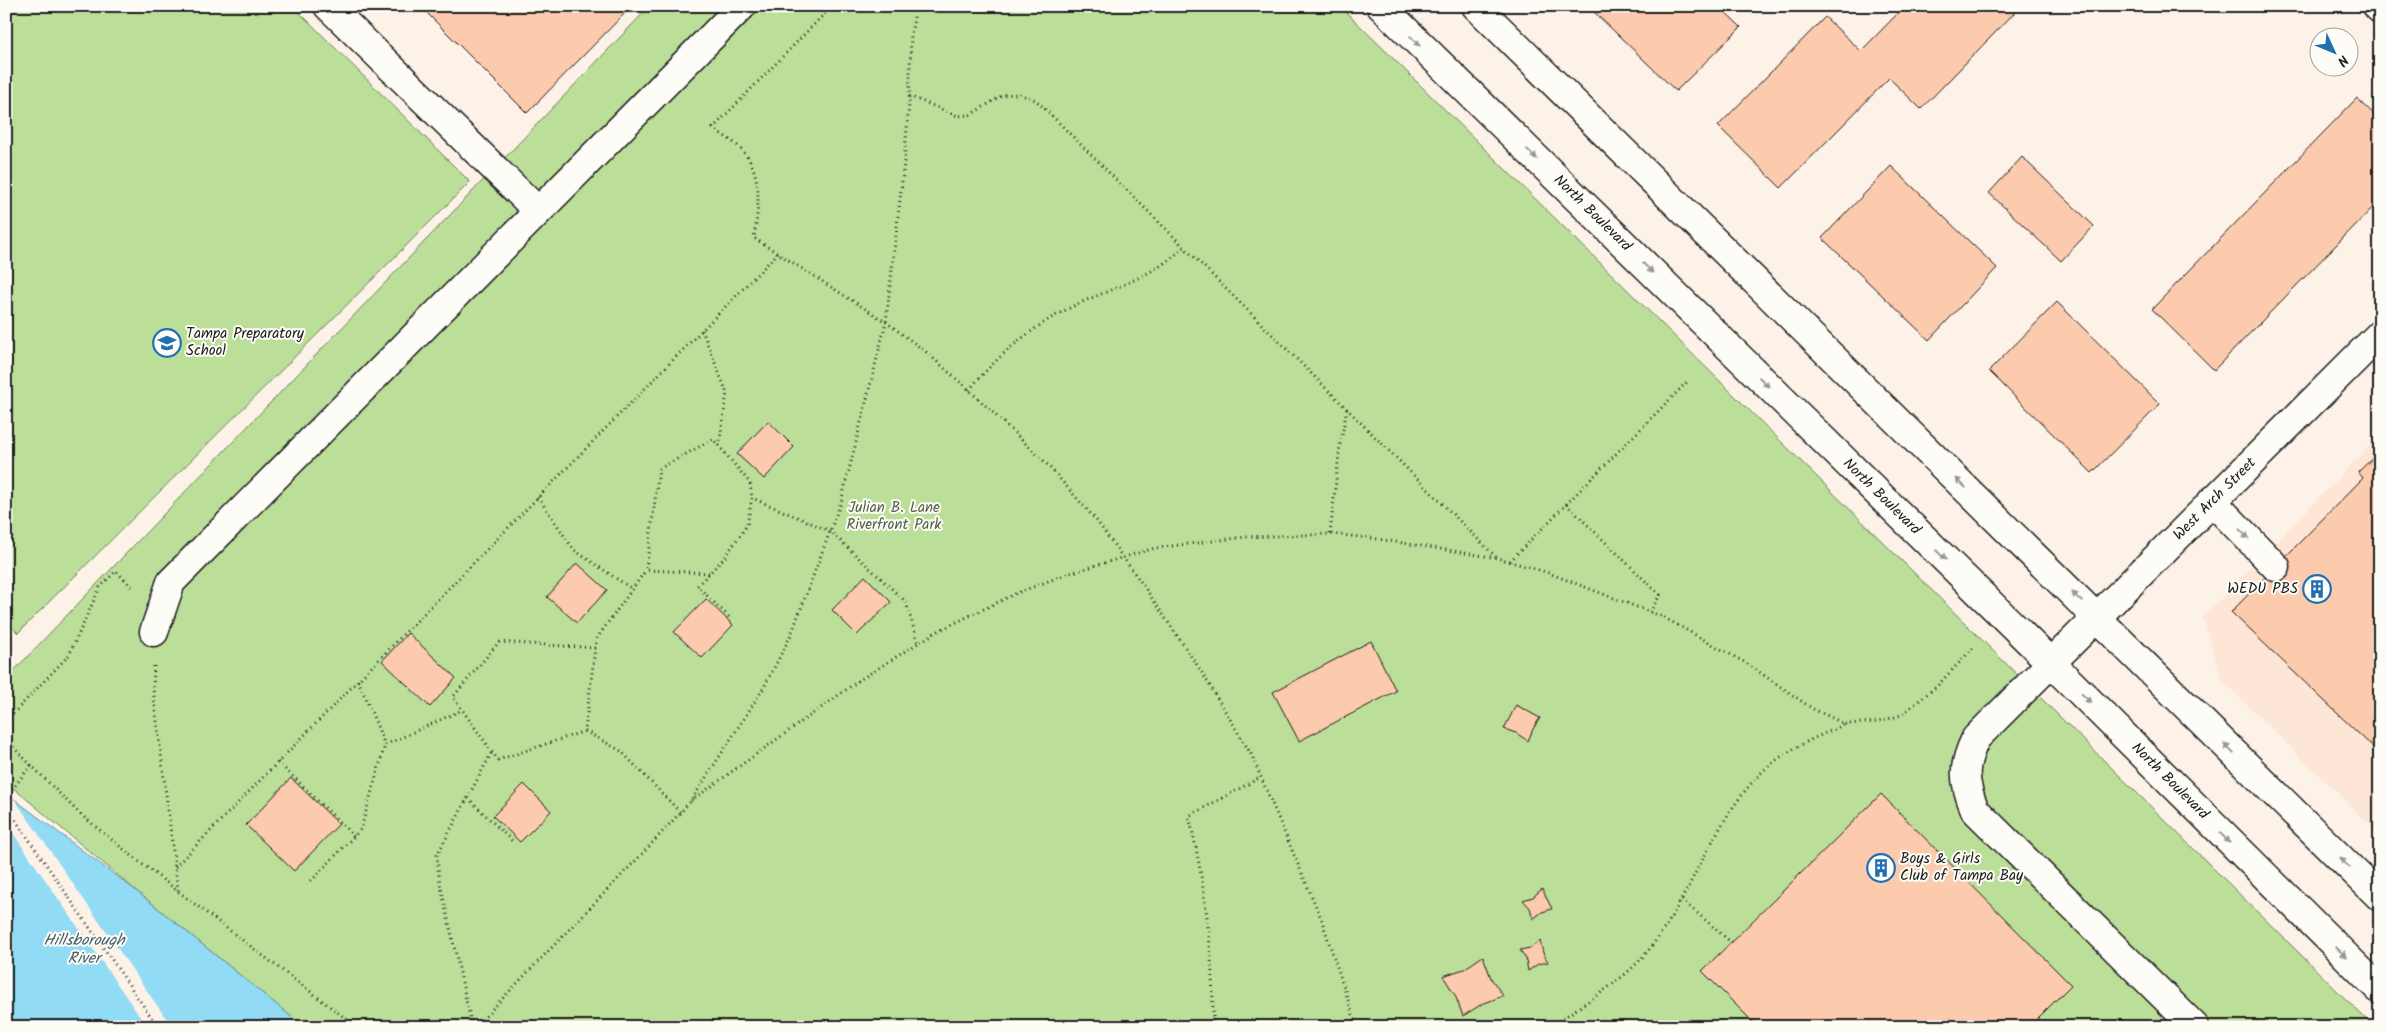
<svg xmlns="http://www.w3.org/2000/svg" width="2386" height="1033" font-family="Kalam,sans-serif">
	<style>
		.built { fill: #fde6d6 }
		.green { fill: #bbdf99; stroke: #6c7e5a }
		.water { fill: #92dbf4; stroke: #638f9e }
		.pier { fill: #fdf2e8 }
		.building { fill: #fccaac; stroke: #1c1c1c }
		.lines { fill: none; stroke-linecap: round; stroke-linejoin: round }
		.minor-casing { stroke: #1c1c1c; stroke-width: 31 }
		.path { stroke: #1c1c1c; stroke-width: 3; stroke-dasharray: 1 4; stroke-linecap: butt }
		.minor { stroke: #fdfcf7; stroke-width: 28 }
		.oneway { fill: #989794 }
		.labels { text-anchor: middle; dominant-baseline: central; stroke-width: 4; stroke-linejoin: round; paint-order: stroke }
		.street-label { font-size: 15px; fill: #1c1c1c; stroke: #fdfcf7 }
		.poi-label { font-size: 15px; fill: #1c1c1c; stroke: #fdfcf7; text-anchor: start }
		.park-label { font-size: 15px; fill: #546048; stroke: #fdfcf7 }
		.water-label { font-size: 16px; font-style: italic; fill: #455f68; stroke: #fdfcf7 }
	</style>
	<rect width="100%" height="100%" fill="#fdf2e8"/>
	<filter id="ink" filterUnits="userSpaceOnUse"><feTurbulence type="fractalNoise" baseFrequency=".02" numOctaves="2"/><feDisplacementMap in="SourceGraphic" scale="10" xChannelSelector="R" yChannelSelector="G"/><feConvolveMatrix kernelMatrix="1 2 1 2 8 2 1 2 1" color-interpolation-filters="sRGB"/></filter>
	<g filter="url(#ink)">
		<path class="built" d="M2380,435V835L2222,680L2203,617Z"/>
		<path class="green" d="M6,6H293L470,182L18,633L6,621Z
			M650,6H1340L2374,1027H304L139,893L6,782V679Z"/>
		<path class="water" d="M6,793L139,893L304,1027H6Z"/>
		<path class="pier" d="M6,793L15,800L172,1027H147L6,823Z"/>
		<path class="building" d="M420,6H632L527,113Z
			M1588,6H1719L1741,27L1676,91Z
			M1905,6H2021L1921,109L1889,78L1781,188L1718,126L1825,17L1861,51Z
			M2357,98L2380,120V200L2214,370L2152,309Z
			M2022,157L2094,226L2061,261L1989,193Z
			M1891,166L1997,268L1929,340L1822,238Z
			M2057,302L2160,404L2092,473L1989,371Z
			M768,421L794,447L764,479L737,454Z
			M2380,451V754L2231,612L2363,478L2358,472Z
			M577,563L607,590L577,623L547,597Z
			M865,576L891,602L857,635L832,610Z
			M706,599L733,625L702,658L674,632Z
			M408,633L456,678L430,707L382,661Z
			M1371,641L1396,691L1299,741L1273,692Z
			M1516,705L1540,718L1533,729L1528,741L1516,733L1504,729Z
			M291,778L339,824L294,871L246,825Z
			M524,784L551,811L520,842L493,816Z
			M1881,794L2071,985L2029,1027H1874L1872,1025L1870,1027H1758L1702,971Z
			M1542,889L1552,909L1542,912L1533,919L1530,908L1523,900L1533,897Z
			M1540,941L1543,953L1548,962L1538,964L1528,971L1526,959L1520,950L1530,948Z
			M1483,956L1491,978L1503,996L1482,1004L1463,1016L1455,995L1443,976L1464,969Z"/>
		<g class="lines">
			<defs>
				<g id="minor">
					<path d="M328,6L537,210"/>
					<path id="s1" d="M1381,6L2051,663L2380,990"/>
					<path d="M1476,6L2380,897"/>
					<path d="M2377,6L2380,9"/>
					<path d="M2212,501L2276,567"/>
					<path d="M154,632L171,582L742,6"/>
					<path id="s2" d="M2195,1027L1975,810C1963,781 1962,766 1976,738L2380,334"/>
				</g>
			</defs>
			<use href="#minor" class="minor-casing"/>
			<path class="path" d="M832,6L713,128C721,134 731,140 738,146C764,170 759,206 754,238L886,322L925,351L969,390L1045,462L1096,520L1143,585L1201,671L1251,754L1321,918L1357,1027
				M909,96L958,116L970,115L1003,95L1019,94L1036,100L1497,558
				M702,330L727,393L719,446
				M969,390C1000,353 1036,323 1080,303C1118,286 1154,276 1184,247
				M538,497L574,550L632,589
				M1566,504L1660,595L1650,612
				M1330,534L1340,445L1347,409
				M1510,561L1688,381
				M709,573L646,570L659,469L713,439L750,483L752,498
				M729,617L697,586L725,557L747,525L752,498L830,531L906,602L918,643
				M595,648L499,642L453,697L498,760L585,731L595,648L597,638L646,570
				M154,666L153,689L178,891
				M358,680L385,745
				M6,721L69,655L100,587L116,571L132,587
				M585,731L621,751L680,812
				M6,740L80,814L142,864L357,1027
				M278,762L354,836
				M31,765L8,795V809L158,1027
				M468,798L513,842
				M691,801L861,679L936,632L1017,593L1067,574L1155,548L1246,537L1330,534L1371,538L1497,558L1546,572L1663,617L1746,663L1813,709L1845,724L1879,722L1901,715L1937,686L1973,648
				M175,867L778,253
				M311,881L361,829L385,745L462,710
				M1682,900L1732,943
				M472,1027L439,878L437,855L492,752
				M475,1027L642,854L691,801L763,689L791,635L841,502L886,322L903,173L909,105L911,35L916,6
				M1213,1027C1214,956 1205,884 1189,816L1261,777
				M1551,1027C1585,1001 1625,982 1651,947C1692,894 1712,823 1760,774C1782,752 1815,737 1844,725"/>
			<use href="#minor" class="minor"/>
		</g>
		<defs><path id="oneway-solid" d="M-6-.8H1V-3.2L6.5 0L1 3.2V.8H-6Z" transform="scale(1.25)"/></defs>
		<g class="oneway">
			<use href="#oneway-solid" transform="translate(1415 41) rotate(45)"/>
			<use href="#oneway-solid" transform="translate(1532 154) rotate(44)"/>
			<use href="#oneway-solid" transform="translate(1648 268) rotate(44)"/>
			<use href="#oneway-solid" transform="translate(1764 382) rotate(44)"/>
			<use href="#oneway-solid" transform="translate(1961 483) rotate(-136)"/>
			<use href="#oneway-solid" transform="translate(2244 534) rotate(46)"/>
			<use href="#oneway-solid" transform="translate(1941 555) rotate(44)"/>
			<use href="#oneway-solid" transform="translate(2077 597) rotate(-136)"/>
			<use href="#oneway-solid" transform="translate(2086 698) rotate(45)"/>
			<use href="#oneway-solid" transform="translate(2229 749) rotate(-135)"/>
			<use href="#oneway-solid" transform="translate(2225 838) rotate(45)"/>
			<use href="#oneway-solid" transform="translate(2345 863) rotate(-136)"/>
			<use href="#oneway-solid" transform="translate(2341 952) rotate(44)"/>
		</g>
	</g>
	<defs>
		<symbol id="school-ring" viewBox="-11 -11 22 22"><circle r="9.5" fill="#fdfcf7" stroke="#1f6fb2" stroke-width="1.5"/><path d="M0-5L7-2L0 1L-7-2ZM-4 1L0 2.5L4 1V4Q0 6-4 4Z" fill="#1f6fb2"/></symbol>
		<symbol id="building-ring" viewBox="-11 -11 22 22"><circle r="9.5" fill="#fdfcf7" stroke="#1f6fb2" stroke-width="1.5"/><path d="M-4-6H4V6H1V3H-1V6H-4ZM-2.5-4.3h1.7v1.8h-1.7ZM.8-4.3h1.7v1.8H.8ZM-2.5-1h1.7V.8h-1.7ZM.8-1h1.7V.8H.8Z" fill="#1f6fb2"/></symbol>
	</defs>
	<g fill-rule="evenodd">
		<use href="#school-ring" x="151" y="327" width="32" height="32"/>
		<use href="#building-ring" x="2301" y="573" width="32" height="32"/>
		<use href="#building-ring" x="1865" y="852" width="32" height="32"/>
	</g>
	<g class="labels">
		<g class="street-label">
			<text stroke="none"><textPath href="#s1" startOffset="296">North Boulevard</textPath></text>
			<text stroke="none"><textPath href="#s1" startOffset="701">North Boulevard</textPath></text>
			<text stroke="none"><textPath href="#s2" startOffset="722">West Arch Street</textPath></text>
			<text stroke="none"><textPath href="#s1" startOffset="1106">North Boulevard</textPath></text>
		</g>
		<g class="poi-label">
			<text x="186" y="334">Tampa Preparatory<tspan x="186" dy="17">School</tspan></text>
			<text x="2298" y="589" text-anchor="end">WEDU PBS</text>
			<text x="1900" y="859">Boys &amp; Girls<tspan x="1900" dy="17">Club of Tampa Bay</tspan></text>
		</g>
		<g class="park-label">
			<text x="894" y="508">Julian B. Lane<tspan x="894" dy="17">Riverfront Park</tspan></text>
		</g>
		<g class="water-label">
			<text x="84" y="940">Hillsborough<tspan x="84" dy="18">River</tspan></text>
		</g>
	</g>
	<rect width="2386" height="1033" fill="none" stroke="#fdfcf7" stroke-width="25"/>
	<rect x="12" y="12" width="2361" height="1008" fill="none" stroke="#1c1c1c" stroke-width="2" filter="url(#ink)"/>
	<g transform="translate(2334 52) rotate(134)"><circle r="24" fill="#fdfcf7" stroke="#a3a29f"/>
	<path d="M0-4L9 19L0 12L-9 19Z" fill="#1f6fb2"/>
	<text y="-8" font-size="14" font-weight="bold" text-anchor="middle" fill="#1c1c1c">N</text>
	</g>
</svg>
